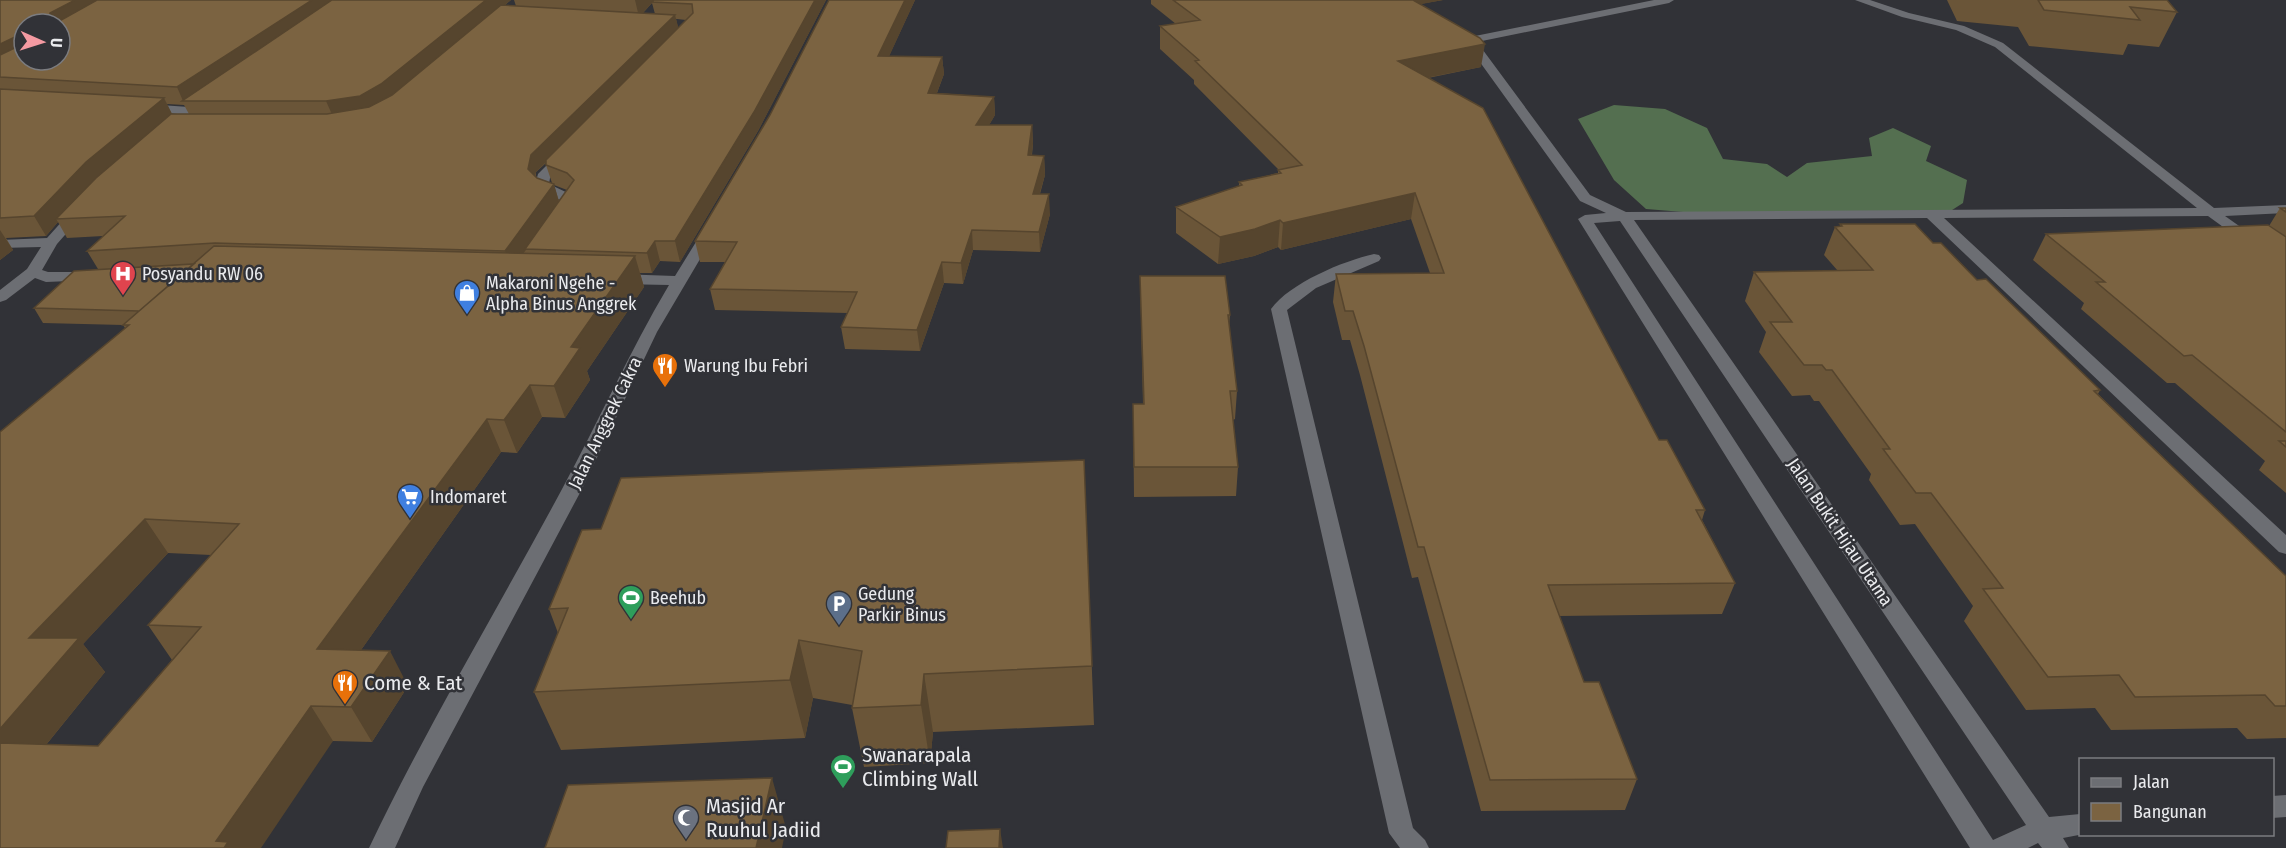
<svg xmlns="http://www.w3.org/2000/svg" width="2286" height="848" font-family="'Fira Sans Condensed',sans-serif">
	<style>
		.forest { fill: #546f50 }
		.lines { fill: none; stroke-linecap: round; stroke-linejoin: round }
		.street { fill: #6c6e73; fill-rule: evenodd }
		.wall { fill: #6a5538; fill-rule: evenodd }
		.shaded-wall { fill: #56452e }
		.building { fill: #7b6341; stroke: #56452e; stroke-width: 1.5 }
		.labels { text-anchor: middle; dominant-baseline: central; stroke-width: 5; stroke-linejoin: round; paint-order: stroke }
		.poi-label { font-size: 18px; fill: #eaebee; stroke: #313237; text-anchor: start }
		.street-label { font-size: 18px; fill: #eaebee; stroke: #313237 }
		.near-poi-label { font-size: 21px; fill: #eaebee; stroke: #313237; text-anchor: start }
	</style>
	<rect width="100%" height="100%" fill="#313237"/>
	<path class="forest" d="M1614,105L1665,109L1707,128L1723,159L1767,164L1787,177L1807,163L1872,156L1869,138L1893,128L1931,146L1926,161L1967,180L1963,203L1949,212H1683L1646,209L1614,180L1578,119Z"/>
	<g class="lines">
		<path class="street" d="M1654,0H1674L1669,3L1477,42L1590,195L1626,212L2197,208L1995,47L1956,30L1902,17L1855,0H1870L1909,13L1964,26L2003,43L2214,208L2286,205V213L2225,216L2286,259V271L2281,269L2208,216L1944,218L2286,535V554L2279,552L1927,218L1634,220L2049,817L2080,814V834H2084L2063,838L2069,848H2042L2038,843L2028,848H1970L1578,219L1585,215L1606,213L1580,201L1464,40L1470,37ZM1620,221L2026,825L1993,840L1594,223Z
			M146,104L189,107L195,111L189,115L142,111V105Z
			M566,150L573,154L550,178L549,184L572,195L578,200L568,216L563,217L556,213L563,201L544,194L535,185L538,174L561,151Z
			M79,207L86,211L57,244L42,270L48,272H89L94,274L97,277L94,280L46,282L35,278L6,300L0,302V290L27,269L41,247L0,248V240L47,238L74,208Z
			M709,228L716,232L657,332L582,489L423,787L395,848H369C427,726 497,610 561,491C598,423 629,352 669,285L617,284L609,279L617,274L675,276L704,229Z
			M1374,254L1379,255L1381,258L1379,261L1316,288L1287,310L1413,828L1425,840L1429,848H1400L1389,833L1271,309C1290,283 1343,261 1374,254Z
			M2286,795V817L2272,818V796Z"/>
	</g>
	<path class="wall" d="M0,0H511L505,5L516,6L514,0H826L758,131L680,262L660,261L652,273H640L644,287L587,371L590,380L565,418L542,417L517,453L501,452L361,650L408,686L372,742L333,741L0,848L125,328L123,325L43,323L34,308L98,269L87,251L103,236L67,238L58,222L46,236L6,238L13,250L0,260ZM652,3L655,14L643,13ZM676,19H677L686,20L678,28ZM167,104L184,105L189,114H172ZM546,163V165L552,183L537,178L536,176V172ZM554,185L567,190L559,201ZM168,553L211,555L148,625L172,660L98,746L46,745L105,672L83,644Z
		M829,0H915L889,56L942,57L944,74L937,93L994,97L995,115L989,125H1032L1033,144L1032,155L1044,156L1045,175L1040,194L1050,214L1040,252L973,250L963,284L944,283L920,351L845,349L841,327L848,313L715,310L710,289L725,262H700L695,241L770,115Z
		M1151,0H1443L1420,4L1481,67L1428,78L1659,440L1705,510L1702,520L1735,583L1722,614L1559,616L1584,682L1637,779L1625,810L1481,811L1418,577L1412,578L1360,375L1350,340H1342L1333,302L1336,274L1430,273L1411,219L1281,250L1278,247L1254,256L1218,264L1176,233V207L1239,187V182L1278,173V170H1279L1194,84V80L1160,49V26L1176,24L1151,4Z
		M1947,0H2167L2177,12L2159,47L2128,44L2123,55L2029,46L2018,27L1957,21Z
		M2280,208H2286V493L2259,470L2265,461L2175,383H2167L2081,309L2084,303L2033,260L2046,234L2269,226Z
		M1840,224L1933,243L1977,280L2100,390L2098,394L2286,576V738L2247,739L2237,728L2111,730L2095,708L2026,710L1964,621L1973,606L1915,524L1900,525L1869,480L1871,474L1819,401H1814L1810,395L1792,396L1759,352L1766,332L1745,301L1754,272L1838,271L1824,255L1835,227L1840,226Z
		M1140,276L1230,315L1229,326L1237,391L1235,419L1233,420L1238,467L1236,496L1134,497L1133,404H1143Z
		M1084,460L1094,725L933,732L930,763L864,767L852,708V705L813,698L805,738L561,750L534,692L558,633L549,609L601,529Z"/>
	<path class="shaded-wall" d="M75,0H112L60,24H49L50,13Z
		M312,0H344L183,101L177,87Z
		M486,0H511L388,102L334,119L326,101Z
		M635,0H656L652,2V3L639,17Z
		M815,0H826L758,131L680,262L675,241Z
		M905,0H915L881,74L878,56Z
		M1391,0H1443L1390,10Z
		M675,15L679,30L536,172L533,187L528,169L531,155Z
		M15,37L24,53L0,66V44Z
		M1485,44L1481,67L1395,84L1398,61Z
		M942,57L944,74L930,111L928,93Z
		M994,97L995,115L978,144L976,125Z
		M164,98L173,116L56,219L58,222L46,236L34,216L86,162Z
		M1032,125L1033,144L1029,174L1028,155Z
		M1044,156L1045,175L1034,213L1033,194Z
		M554,184L559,202L512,270L505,251Z
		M1415,193L1411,219L1281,250L1283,223Z
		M1049,194L1050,214L1040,252L1039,232Z
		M1280,220L1278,247L1254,256L1218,264L1220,237Z
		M0,230L13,250L0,260Z
		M972,230L973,250L963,284L961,263Z
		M655,241L660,261L652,273L647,253Z
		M635,256L644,287L587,371L590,380L565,418L554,386L571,347Z
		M942,262L944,283L920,351L917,330Z
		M530,385L542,417L517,453L504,420Z
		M487,419L501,452L337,684L317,649Z
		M145,519L168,553L83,644L105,672L19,778L0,756V729L29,638Z
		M799,640L813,698L805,738L790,680Z
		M390,651L408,686L372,742L351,707Z
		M924,674L933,732L930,763L921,705Z
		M311,706L333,741L261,848H221L216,841Z
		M772,778L786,828L782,848H756Z
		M1000,829L1003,848H999Z"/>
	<path class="building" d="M0,0H75L50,13L49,24H24V60H60V24H54L97,0H312L177,87L0,77V55L19,46L20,43L15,37L0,44Z
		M332,0H486L381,84L360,96L326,101H182Z
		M654,0H815L754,112L675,241H655L647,253L525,249L574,180L567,173L546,165V160L693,13L692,4L652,2Z
		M829,0H905L878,56L942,57L928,93L994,97L976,125H1032L1028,155L1044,156L1033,194H1049L1039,232L972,230L961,263L942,262L917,330L841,327L857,292L710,289L737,242L695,241L770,115Z
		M1173,0H1413L1480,38L1485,44L1398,61L1483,108L1659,440H1667L1705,510H1696L1735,583L1548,585L1584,682H1599L1637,779L1490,780L1424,547H1418L1364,346L1353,311H1345L1336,274L1444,273L1415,193L1283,223L1280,220L1255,229L1220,237L1176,207L1242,185L1239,182L1281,173L1278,170L1302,165L1195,61L1199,60L1160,26L1200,20Z
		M2038,0H2167L2177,12L2130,7L2140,20L2044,10Z
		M501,5L675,15L531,155L528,169L537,178L554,184L505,251L215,243L87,251L125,216L56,219L96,178L171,114H327L369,107L392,95Z
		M0,89L164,98L86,162L34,216L0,218Z
		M2280,208H2286V212Z
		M1840,224H1915L1933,243H1941L1977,280L1986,279L2100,390L2094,391L2286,576V706H2275L2265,695L2135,697L2119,675L2048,677L1983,589L2003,588L1931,493H1916L1883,449H1890L1832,370H1826L1822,365H1804L1770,322H1792L1754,272L1873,270L1835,227L1842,226Z
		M2268,225L2286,237V432L2192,355L2184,356L2096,282H2105L2046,234Z
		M214,246L635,256L571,347L580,348L554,386L530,385L504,420L487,419L317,649L390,651L351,707L311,706L216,841L228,842L224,848H0V743L98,746L201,627L148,625L239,524L145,519L29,638H79L0,729V432L129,325H123Z
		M194,264L139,311L34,308L74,271Z
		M1140,276H1225L1230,315H1228L1237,391H1230L1238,467H1134L1133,404H1144Z
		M2279,441H2286V447Z
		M1084,460L1092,666L924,674L921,705L852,708L862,651L799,640L790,680L534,692L568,608L549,609L582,530L601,529L621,478Z
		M772,778L756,848H545L568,785Z
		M1000,829L999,848H946L948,831Z"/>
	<defs>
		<symbol id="hospital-pin" viewBox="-11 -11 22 30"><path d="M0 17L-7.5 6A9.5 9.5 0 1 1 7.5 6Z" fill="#e0444e" stroke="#313237"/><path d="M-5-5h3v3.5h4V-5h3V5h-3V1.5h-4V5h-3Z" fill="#fff"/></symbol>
		<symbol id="shop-pin" viewBox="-11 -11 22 30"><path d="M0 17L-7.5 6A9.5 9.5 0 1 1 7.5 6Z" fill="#3f7fe0" stroke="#313237"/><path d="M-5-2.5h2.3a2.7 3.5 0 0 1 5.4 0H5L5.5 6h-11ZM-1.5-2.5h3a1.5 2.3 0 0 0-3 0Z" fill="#fff"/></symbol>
		<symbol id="restaurant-pin" viewBox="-11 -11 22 30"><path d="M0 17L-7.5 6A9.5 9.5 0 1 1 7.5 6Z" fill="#e8710a" stroke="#313237"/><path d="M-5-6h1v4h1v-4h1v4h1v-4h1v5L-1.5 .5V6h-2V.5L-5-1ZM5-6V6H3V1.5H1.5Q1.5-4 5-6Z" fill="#fff"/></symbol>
		<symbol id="supermarket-pin" viewBox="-11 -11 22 30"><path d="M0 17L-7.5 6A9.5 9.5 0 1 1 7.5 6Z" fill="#3f7fe0" stroke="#313237"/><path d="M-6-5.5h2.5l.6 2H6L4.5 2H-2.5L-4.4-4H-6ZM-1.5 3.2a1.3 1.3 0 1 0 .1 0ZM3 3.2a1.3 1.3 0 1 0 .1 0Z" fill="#fff"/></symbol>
		<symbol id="stadium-pin" viewBox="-11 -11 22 30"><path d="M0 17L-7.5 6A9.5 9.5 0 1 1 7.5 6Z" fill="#2e9e5b" stroke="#313237"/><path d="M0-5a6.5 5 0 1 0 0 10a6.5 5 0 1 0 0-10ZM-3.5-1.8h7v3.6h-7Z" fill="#fff"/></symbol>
		<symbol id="parking-pin" viewBox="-11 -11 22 30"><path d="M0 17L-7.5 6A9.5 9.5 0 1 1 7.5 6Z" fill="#5c6f8a" stroke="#313237"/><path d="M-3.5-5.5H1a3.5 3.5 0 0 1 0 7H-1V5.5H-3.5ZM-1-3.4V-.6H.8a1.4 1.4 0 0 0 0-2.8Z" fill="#fff"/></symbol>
		<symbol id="mosque-pin" viewBox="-11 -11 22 30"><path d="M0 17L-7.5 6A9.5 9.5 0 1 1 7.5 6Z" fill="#6b7280" stroke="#313237"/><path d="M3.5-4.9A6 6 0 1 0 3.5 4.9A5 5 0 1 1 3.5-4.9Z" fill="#fff"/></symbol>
	</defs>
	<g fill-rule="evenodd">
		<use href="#hospital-pin" x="108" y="259" width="30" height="40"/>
		<use href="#shop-pin" x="452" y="278" width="30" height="40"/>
		<use href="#restaurant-pin" x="650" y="351" width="30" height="40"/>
		<use href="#supermarket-pin" x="395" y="482" width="30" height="40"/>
		<use href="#stadium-pin" x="616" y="583" width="30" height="40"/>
		<use href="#parking-pin" x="824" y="589" width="30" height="40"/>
		<use href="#restaurant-pin" x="330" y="668" width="30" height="40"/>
		<use href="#stadium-pin" x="828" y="752" width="30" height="40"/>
		<use href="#mosque-pin" x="671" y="803" width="30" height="40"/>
	</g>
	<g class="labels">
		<g class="poi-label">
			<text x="142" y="274">Posyandu RW 06</text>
			<text x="486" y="283">Makaroni Ngehe -<tspan x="486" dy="21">Alpha Binus Anggrek</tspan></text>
			<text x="684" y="366">Warung Ibu Febri</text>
			<text x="430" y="497">Indomaret</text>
			<text x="858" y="594">Gedung<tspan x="858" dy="21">Parkir Binus</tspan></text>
			<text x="650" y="598">Beehub</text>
		</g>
		<g class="street-label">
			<text transform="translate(605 423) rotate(-64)">Jalan Anggrek Cakra</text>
			<text transform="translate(1840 532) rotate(56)">Jalan Bukit Hijau Utama</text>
		</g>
		<g class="near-poi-label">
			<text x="364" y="683">Come &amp; Eat</text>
			<text x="862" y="755">Swanarapala<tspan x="862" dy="24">Climbing Wall</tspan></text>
			<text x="706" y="806">Masjid Ar<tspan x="706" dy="24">Ruuhul Jadiid</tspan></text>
		</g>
	</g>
	<rect x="2079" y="758" width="195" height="78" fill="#313237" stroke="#7b7c80" stroke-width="1.5"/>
	<rect x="2091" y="778" width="30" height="9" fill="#6c6e73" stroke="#7b7c80" stroke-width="1.5"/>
	<text x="2133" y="788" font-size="18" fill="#eaebee">Jalan</text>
	<rect x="2091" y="803" width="30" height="18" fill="#7b6341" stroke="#7b7c80" stroke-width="1.5"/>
	<text x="2133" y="818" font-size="18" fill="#eaebee">Bangunan</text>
	<g transform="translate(42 42) rotate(93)"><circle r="28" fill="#313237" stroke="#7b7c80" stroke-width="1.5"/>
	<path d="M0-4.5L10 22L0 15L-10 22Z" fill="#f49aa2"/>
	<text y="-9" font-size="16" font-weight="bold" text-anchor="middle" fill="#eaebee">U</text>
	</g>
</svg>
